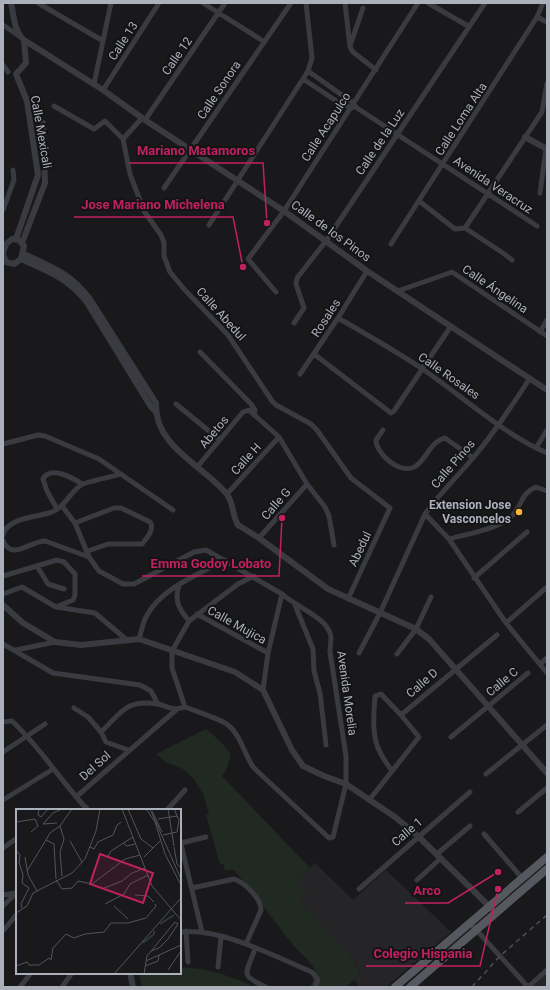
<svg xmlns="http://www.w3.org/2000/svg" width="550" height="990" font-family="Roboto,sans-serif">
	<style>
		.built { fill: #252528 }
		.green { fill: #202a22 }
		.lines { fill: none; stroke-linecap: round; stroke-linejoin: round }
		.minor { stroke: #3a3b40; stroke-width: 5 }
		.tertiary { stroke: #3a3b40; stroke-width: 6 }
		.primary { stroke: #565860; stroke-width: 8 }
		.rail { stroke: #4d4f56; stroke-width: 1.5; stroke-dasharray: 5 4; stroke-linecap: butt }
		.poi-dot { fill: #f9b533; stroke: #141416; stroke-width: 1.5 }
		.labels { text-anchor: middle; dominant-baseline: central; stroke-width: 4; stroke-linejoin: round; paint-order: stroke }
		.street-label { font-size: 12px; fill: #abb0bb; stroke: #141416 }
		.poi-label { font-size: 12px; font-weight: bold; fill: #abb0bb; stroke: #141416; text-anchor: end }
		.inset-river { fill: none; stroke: #2e3840; stroke-width: 2 }
		.inset-road { fill: none; stroke: #53555b; stroke-width: 1 }
		.view { fill: #c12060; fill-opacity: 0.15; stroke: #c12060; stroke-width: 2 }
		.inset-edge { fill: none; stroke: #abb0bb; stroke-width: 2 }
		.leader { fill: none; stroke: #c12060; stroke-width: 1.5 }
		.callout-dot { fill: #c12060; stroke: #141416; stroke-width: 1.5 }
		.callout-label { font-size: 13px; text-anchor: middle; font-weight: bold; fill: #c12060; stroke: #141416; stroke-width: 4; stroke-linejoin: round; paint-order: stroke }
	</style>
	<rect width="100%" height="100%" fill="#19191b"/>
	<path class="built" d="M315,863L353,900L386,870L451,932L386,987H360L354,980L360,975L353,959L299,900L296,881Z
		M547,973V987H532Z"/>
	<path class="green" d="M206,729L220,741L231,754L226,770L222,776L310,868L296,881L307,891L299,900L353,959L360,975L346,987H310L316,973C312,961 301,955 293,945C273,920 255,894 234,870H225L223,864H220L206,815L209,814L204,796L194,779L183,769L166,762L156,754Z
		M180,967C213,969 226,975 255,987H142L139,973H180Z"/>
	<g class="lines">
		<path class="minor" d="M38,3L103,41
			M203,3L263,41
			M345,3L350,47L353,52L376,70
			M428,3L468,26
			M537,17L547,22
			M3,25L19,36
			M350,46L363,8
			M3,65L8,72
			M308,71L353,103L357,108L537,226
			M303,79L341,104L352,108
			M94,84L111,3
			M103,90L159,3
			M54,106L94,129L105,121L123,139
			M145,120L225,3
			M123,139L130,174L144,211L161,235L164,243V256L170,272L184,289L228,335L272,401L276,405L311,424L317,430L351,478L390,508L348,599
			M123,139L142,118
			M164,188L291,3
			M540,193L546,149
			M419,201L455,229L465,228L503,253L512,260
			M3,210L14,180L13,170
			M209,225L308,71L312,58L306,3
			M465,228L542,112L547,83
			M391,244L537,17L543,3
			M398,291L452,272L547,336
			M276,292L248,259L284,211L418,3
			M338,318C366,334 394,350 421,368C461,395 503,434 547,453
			M294,323L304,308L296,284L297,278L326,241L485,3
			M540,332L547,320
			M200,352L251,404L255,410L254,415
			M314,354L391,413L394,411L451,326
			M300,374L338,318L367,271
			M176,404L220,440
			M383,430L376,440C376,454 401,476 416,466C427,458 431,441 445,438L473,458
			M3,444L38,435L45,436L99,459L173,510
			M536,448L547,430
			M198,466L243,412L249,410L279,437L307,484L325,507L329,516L334,545
			M227,494L279,437
			M62,506L75,523L89,557L99,571L123,584H134L194,552L206,550L282,594C296,607 329,618 331,637C331,642 330,647 330,652L346,756V784L333,837L329,838L254,768C244,755 241,735 228,725C221,719 195,711 185,707
			M57,509L47,491L43,479C50,465 73,478 82,484
			M425,514L449,539L506,623L547,673
			M75,523L114,508H121L150,522C155,529 147,538 142,544H108L88,551
			M3,535C7,518 36,517 49,513C64,509 69,493 81,485C88,481 112,477 121,474
			M259,538L307,484
			M449,539C469,533 498,530 513,515C523,504 520,494 536,487L547,491
			M3,540C11,562 30,541 45,541L89,557
			M37,566L48,584L64,589
			M3,576L57,560L64,562L75,574V595L73,600L56,607
			M474,578L527,532
			M179,585C174,601 179,609 189,621
			M3,594L22,587L56,607L95,613L128,641
			M295,605L313,649L314,671L320,693L326,745
			M197,614L268,653
			M506,623L547,587
			M139,639C141,632 143,622 147,615C162,588 199,574 225,560
			M3,644L53,673L140,685L151,691L158,704
			M16,650L55,642
			M359,653L380,613L425,514C439,494 457,477 473,458C494,433 512,406 530,378
			M397,654L416,629L431,597
			M540,664L547,658
			M263,690L268,653L282,594
			M185,707L172,668V651L189,621L238,584L254,576
			M74,708L88,717L101,732L106,742L128,750
			M401,715L497,635
			M3,722L12,721C40,747 60,780 86,808L83,810
			M101,732C122,712 126,699 158,704C170,707 172,711 185,707
			M451,737L528,673
			M3,752L45,724
			M486,774L547,725
			M76,797L176,710
			M370,799L419,737L401,715L381,694L375,696C374,713 371,736 380,752C383,759 388,765 392,771
			M3,800L53,769
			M167,810L185,790
			M518,812L547,788
			M484,834L522,878
			M180,840L202,932
			M181,843L206,837
			M3,848L17,838
			M437,854L470,826
			M417,880L441,858
			M192,888L234,879C245,883 261,898 261,910L246,944
			M359,889L470,792
			M3,895L15,893
			M3,906L17,892
			M470,923L528,987
			M3,931L17,914
			M186,931L188,962
			M180,932C223,928 273,956 312,972L318,980L315,987
			M255,949C246,974 239,975 266,987
			M218,967L221,937
			M20,987L31,973
			M62,987L72,973
			M528,987L547,970"/>
		<path class="tertiary" d="M11,3C14,16 14,31 24,40L103,90L145,120L284,211L367,271L547,390
			M525,137L547,149
			M16,239L38,175L27,101L16,74L26,63L24,40
			M22,243L45,183L43,123
			M3,253L6,244L12,239L19,240L24,246L21,259L14,264L6,262L3,254
			M24,254C53,268 69,272 90,299L156,403C154,446 202,465 226,493C234,502 232,516 238,525L259,538L328,589L416,629L429,639L547,773
			M21,259C49,272 66,277 86,301L151,407L155,411
			M3,605L23,623L55,642L81,645L139,639L235,672L263,690L292,750L303,766L324,776L346,784L395,817L418,836L496,913
			M86,808L87,810
			M130,973L133,987"/>
		<path class="primary" d="M395,987L547,857
			M410,987L547,869"/>
		<path class="rail" d="M472,987L500,956L547,915"/>
	</g>
	<circle class="poi-dot" cx="519" cy="512" r="4"/>
	<g class="labels">
		<g class="street-label">
			<text transform="translate(123 41) rotate(-57)">Calle 13</text>
			<text transform="translate(177 56) rotate(-55)">Calle 12</text>
			<text transform="translate(219 90) rotate(-56)">Calle Sonora</text>
			<text transform="translate(461 119) rotate(-57)">Calle Loma Alta</text>
			<text transform="translate(326 127) rotate(-57)">Calle Acapulco</text>
			<text transform="translate(41 132) rotate(80)">Calle Mexicali</text>
			<text transform="translate(380 142) rotate(-56)">Calle de la Luz</text>
			<text transform="translate(493 185) rotate(34)">Avenida Veracruz</text>
			<text transform="translate(331 231) rotate(36)">Calle de los Pinos</text>
			<text transform="translate(495 289) rotate(34)">Calle Ángelina</text>
			<text transform="translate(221 314) rotate(48)">Calle Abedul</text>
			<text transform="translate(326 318) rotate(-57)">Rosales</text>
			<text transform="translate(449 376) rotate(35)">Calle Rosales</text>
			<text transform="translate(214 432) rotate(-50)">Abetos</text>
			<text transform="translate(246 459) rotate(-48)">Calle H</text>
			<text transform="translate(453 464) rotate(-49)">Calle Pinos</text>
			<text transform="translate(276 504) rotate(-49)">Calle G</text>
			<text transform="translate(360 549) rotate(-65)">Abedul</text>
			<text transform="translate(237 625) rotate(29)">Calle Mujica</text>
			<text transform="translate(502 682) rotate(-40)">Calle C</text>
			<text transform="translate(422 683) rotate(-41)">Calle D</text>
			<text transform="translate(347 693) rotate(82)">Avenida Morelia</text>
			<text transform="translate(95 766) rotate(-42)">Del Sol</text>
			<text transform="translate(407 832) rotate(-41)">Calle 1</text>
		</g>
		<g class="poi-label">
			<text x="511" y="505">Extension Jose<tspan x="511" dy="14">Vasconcelos</tspan></text>
		</g>
	</g>
	<g transform="translate(16 809)">
		<rect width="165" height="165" fill="#19191b"/>
		<path class="inset-river" d="M144,115L158,106M127,134L138,125V122"/>
		<path class="inset-road" d="M23,0L22,6L25,8L32,0M106,0L136,77L165,111M112,0L125,30L137,39M130,0L139,13L149,45L165,76M134,0L165,70M152,0L158,37M136,2L146,23M142,10L161,7M0,13L19,10L22,17L15,23M41,14L27,15L37,4L46,0M44,17L48,30L44,43L46,67M147,26L161,23L163,11L158,0M54,32L66,53M107,34L111,37L119,35M74,38L78,40L82,33L97,26L101,16L105,13M158,38L161,55L165,59M0,41L4,46L3,53L7,66L6,74L13,79L5,95L6,99M9,48L12,66L21,82M128,48L144,32M91,49L95,42L117,28M11,62L30,31M40,70L38,35L30,31L34,24L44,17L56,0M40,71L46,80L56,79L62,72L76,75L109,50L124,46M0,78V93M88,79L106,72L116,64L129,59M119,86L132,87L138,93M89,95L108,85L114,75L132,66M98,97L112,110M0,104L11,97L17,84L56,64L69,50L80,22L84,0M130,152L165,136M0,157L11,153L13,156H23L33,149L35,151L37,139L50,125L58,129L69,125L88,123L95,114H112L130,109L140,97L139,95M129,157L142,152L143,146M152,161L165,142M98,165L165,89M128,165L131,147L159,113L162,115L152,130L143,139L135,142"/>
		<path class="view" d="M84,45L137,64L127,94L74,75Z"/>
		<rect width="165" height="165" class="inset-edge"/>
	</g>
	<path class="leader" d="M267 223L263 163H129M243 267L233 217H74M282 518L279 576H142M498 872L448 903H405M498 889L480 966H366"/>
	<g class="callout-dot">
		<circle cx="267" cy="223" r="4"/>
		<circle cx="243" cy="267" r="4"/>
		<circle cx="282" cy="518" r="4"/>
		<circle cx="498" cy="872" r="4"/>
		<circle cx="498" cy="889" r="4"/>
	</g>
	<g class="callout-label">
		<text x="196" y="155">Mariano Matamoros</text>
		<text x="153" y="209">Jose Mariano Michelena</text>
		<text x="211" y="568">Emma Godoy Lobato</text>
		<text x="427" y="895">Arco</text>
		<text x="423" y="958">Colegio Hispania</text>
	</g>
	<rect width="550" height="990" fill="none" stroke="#abb0bb" stroke-width="8"/>
</svg>
